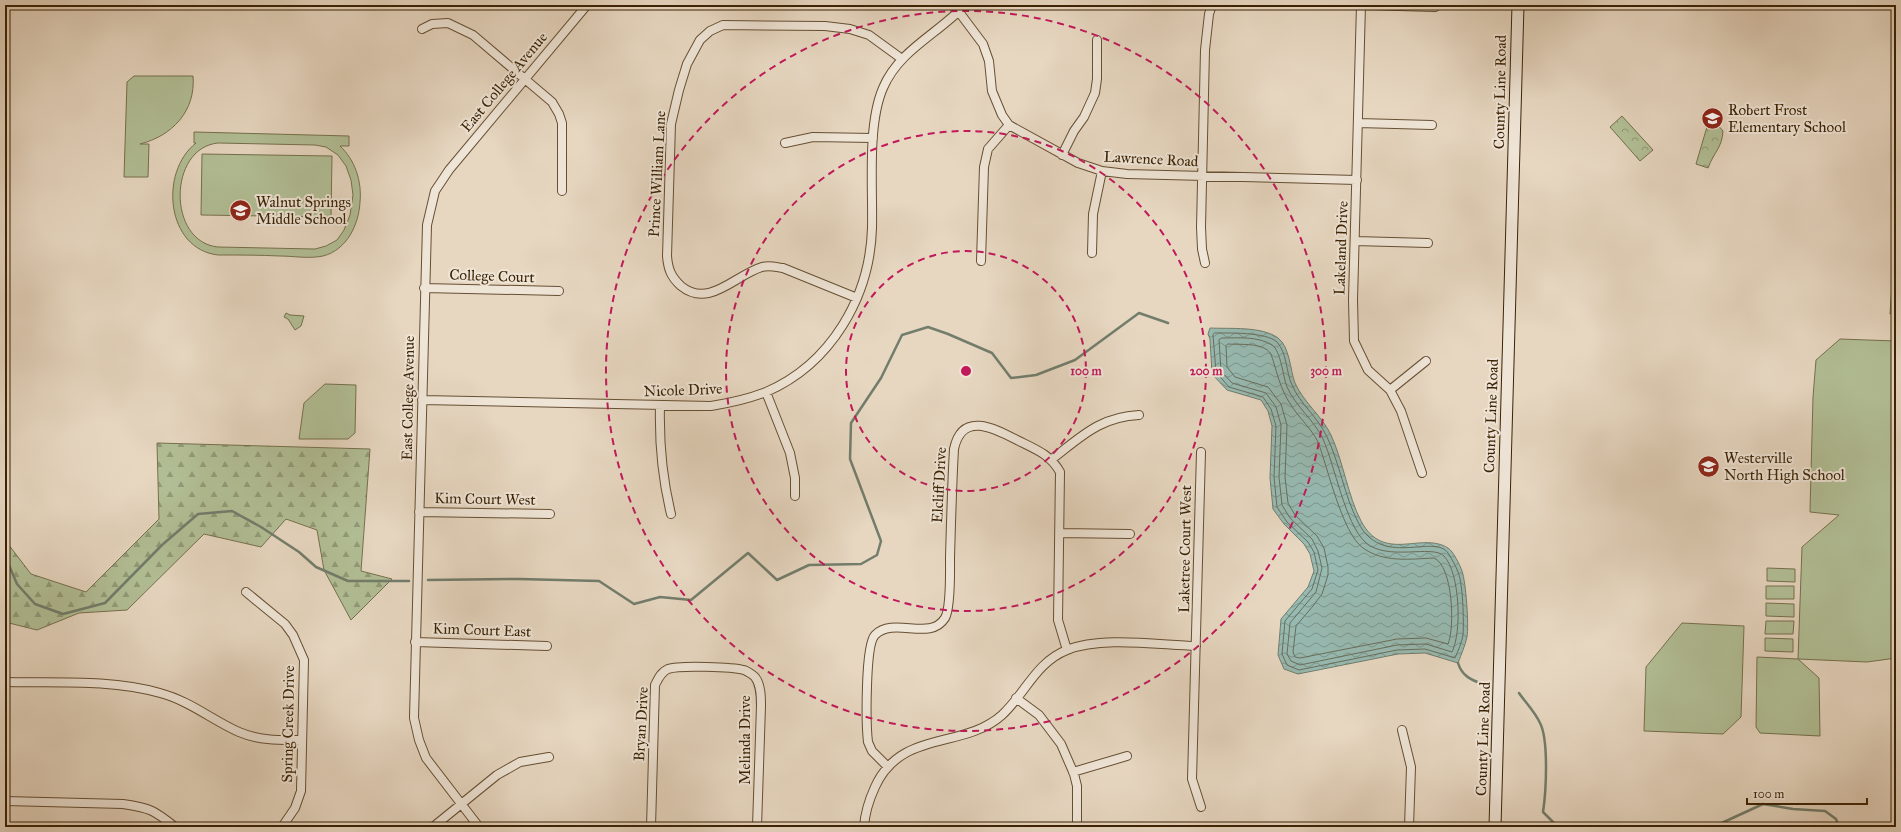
<svg xmlns="http://www.w3.org/2000/svg" width="1901" height="832" font-family="'IM FELL Great Primer',serif">
	<style>
		.forest { fill: url(#forest-firs); stroke: #76704d }
		.park { fill: url(#park-crowns); stroke: #76704d }
		.pitch { fill: #b2bf96; stroke: #76704d; fill-rule: evenodd }
		.water { fill: url(#water-waves); stroke: #727d6c }
		.lines { fill: none; stroke-linecap: round; stroke-linejoin: round }
		.shore { stroke: #696e5b; stroke-width: 1 }
		.stream { stroke: #727d6c; stroke-width: 2.5 }
		.minor-casing { stroke: #664f33; stroke-width: 10 }
		.secondary-casing { stroke: #3b2204; stroke-width: 13 }
		.minor { stroke: #efe5d7; stroke-width: 8 }
		.secondary { stroke: #efe5d7; stroke-width: 11 }
		.ring { fill: none; stroke: #c2185b; stroke-width: 2; stroke-dasharray: 7 5 }
		.labels { text-anchor: middle; dominant-baseline: central; stroke-width: 4; stroke-linejoin: round; paint-order: stroke }
		.street-label { font-size: 15px; fill: #3b2204; stroke: #efe5d7 }
		.poi-label { font-size: 15px; fill: #3b2204; stroke: #efe5d7; text-anchor: start }
		.centre { fill: #c2185b; stroke: #efe5d7; stroke-width: 2 }
		.ring-label { font-size: 12px; text-anchor: middle; font-weight: bold; fill: #c2185b; stroke: #efe5d7; stroke-width: 4; stroke-linejoin: round; paint-order: stroke }
	</style>
	<defs>
		<pattern id="forest-firs" width="22" height="20" patternUnits="userSpaceOnUse"><rect width="22" height="20" fill="#b2bf96"/><path d="M5 1l3.5 6h-7zM16 11l3.5 6h-7z" fill="#929b78"/></pattern>
		<pattern id="park-crowns" width="20" height="18" patternUnits="userSpaceOnUse"><rect width="20" height="18" fill="#b2bf96"/><path d="M2 6a3 3 0 1 1 6 0M12 15a3 3 0 1 1 6 0" fill="none" stroke="#929b78"/></pattern>
		<pattern id="water-waves" width="16" height="10" patternUnits="userSpaceOnUse"><rect width="16" height="10" fill="#97bab2"/><path d="M0 5q4-4 8 0t8 0" fill="none" stroke="#7c978f"/></pattern>
	</defs>
	<rect width="100%" height="100%" fill="#e7d7c1"/>
	<filter id="stains"><feTurbulence type="fractalNoise" baseFrequency=".005" numOctaves="4"/><feColorMatrix values="0 0 0 0 .2 0 0 0 0 .09 0 0 0 0 .02 0 0 0 .5 -.17"/></filter>
	<radialGradient id="worn" r=".72"><stop offset=".6" stop-color="#630" stop-opacity="0"/><stop offset="1" stop-color="#630" stop-opacity=".3"/></radialGradient>
	<path class="forest" d="M157,443L370,449L361,571L392,579L351,620L324,570L317,530L286,519L261,547L204,534L127,610L79,613L37,630L5,622V540L31,574L86,592L159,519Z"/>
	<path class="park" d="M1622,116L1653,150L1640,161L1610,127Z
		M1709,120L1715,122L1723,131C1722,148 1714,152 1708,168L1696,164Z"/>
	<path class="pitch" d="M134,76H193C196,111 172,136 140,144H149L148,177H124L127,82Z
		M194,132L349,136V146H340C355,160 362,181 360,202C359,224 347,250 323,256C309,259 293,256 280,256C259,255 239,255 218,255C166,249 159,172 196,143H194ZM218,143L315,145L326,147L338,155L346,166L351,180L353,195L350,215L344,230L337,240L326,246L315,249L218,247C167,242 168,148 218,143Z
		M202,154L332,156L331,217L201,215Z
		M1896,229V314H1890Z
		M286,313L290,315L304,316L301,326L295,330L288,319L284,317Z
		M1840,339L1896,341V658L1867,662L1798,659L1819,678L1820,736L1760,733L1756,727L1757,657L1798,659L1802,547L1839,515L1810,512L1813,397L1816,360Z
		M325,384L356,385L355,433L348,439H299L304,403Z
		M1767,568L1795,569V582L1767,581Z
		M1766,586H1794V599H1766Z
		M1766,603L1794,604V617L1766,616Z
		M1766,621H1794L1793,634H1765Z
		M1682,623L1744,626L1741,717L1723,734L1644,731L1646,667Z
		M1765,638L1793,639V652L1765,651Z"/>
	<path class="water" d="M1210,328C1229,329 1262,326 1278,338C1290,347 1290,370 1295,383C1304,403 1322,416 1331,435C1343,461 1348,496 1361,521C1384,564 1421,531 1448,548C1453,551 1460,565 1462,571C1466,582 1469,626 1467,637C1465,646 1461,655 1458,663L1425,653L1398,654L1298,674L1284,669L1278,655L1281,619L1308,587L1314,571L1310,554L1304,544L1284,524L1273,509L1270,478L1272,426L1268,411L1261,400L1227,390L1212,374L1210,339L1208,334Z"/>
	<g class="lines">
		<path class="shore" d="M1215,333C1230,333 1266,332 1277,342C1287,353 1286,372 1292,385C1300,404 1318,417 1327,437C1340,464 1344,495 1358,522C1381,569 1434,533 1448,553C1451,558 1456,566 1458,572C1463,584 1464,621 1463,635C1462,642 1458,651 1455,658L1425,649L1397,650L1299,670L1287,665L1282,654L1285,621L1312,589L1318,570L1314,552L1308,542L1287,522L1277,507L1274,477L1276,426L1271,409L1263,397L1229,387L1216,372L1213,335Z
			M1222,338C1238,338 1258,336 1272,345C1281,351 1283,377 1287,387C1296,407 1314,420 1323,439C1335,466 1345,523 1365,542C1387,562 1432,544 1444,556C1460,573 1462,632 1452,652L1426,644L1397,645L1300,665L1291,661L1287,654L1290,623L1316,592L1322,568L1318,551L1312,539L1290,518L1282,505L1279,477L1281,425L1276,407L1266,393L1232,383L1221,371L1219,340Z
			M1228,344C1241,345 1263,342 1271,354C1277,372 1280,389 1291,405C1299,418 1311,428 1318,442C1328,468 1342,533 1363,548C1384,563 1410,559 1434,558C1453,566 1455,628 1448,644L1426,638L1397,639L1300,658L1295,657L1293,652L1296,626L1313,606L1322,594L1328,575V567L1324,548L1317,536L1295,515L1288,503L1285,477L1287,425L1281,404L1268,387L1235,377L1227,367L1226,346Z"/>
		<path class="stream" d="M5,556L17,584L35,604L63,614L105,603L162,545L198,514L232,511L261,527L299,552L316,567L348,581H409
			M428,580L519,579L599,581L634,604L660,597L691,600L748,553L777,580L809,565L861,564L877,555L881,541L850,459L851,423L881,378L902,335L928,327L948,334L992,353L1011,378L1036,375L1075,360L1139,313L1168,323
			M1458,663C1462,676 1471,680 1483,684
			M1519,693C1526,703 1535,712 1540,723C1549,740 1546,793 1543,812L1553,822L1560,827
			M1713,827L1763,804L1793,809L1825,811L1836,819L1839,827"/>
		<defs>
			<path id="minor" d="M1361,5L1353,300L1354,341L1368,370L1390,390L1401,411L1422,473
				M1363,5L1435,7
				M959,12L983,44L989,61L992,91L1002,115L1009,125L1078,163L1102,171L1127,174L1357,180
				M422,29L432,24L448,23L473,35L552,102L559,114L562,123V191
				M1358,123L1432,125
				M785,143L813,137L873,138
				M1062,155L1074,131L1084,117L1095,93L1097,79V40
				M1355,241L1428,243
				M1092,253L1093,214L1102,171
				M981,261L984,167L988,149L1009,125
				M1205,263L1202,249L1201,227L1205,50L1209,14L1212,5
				M424,288L559,291
				M857,298L783,268C776,267 769,265 762,267C735,275 709,309 681,286C671,277 668,269 667,256L671,124L679,90L687,64L700,40L710,31L723,25L825,26L850,29L869,35L902,59
				M1390,390L1426,361
				M766,392L790,453L795,478V496
				M422,400L711,406C730,403 748,399 766,392C831,364 870,297 872,228C873,187 867,125 883,88C899,50 938,34 965,5
				M660,406C659,445 662,477 671,514
				M1052,459C1082,436 1100,417 1139,415
				M419,512L550,514
				M1060,533L1130,534
				M246,592L285,624L293,635L304,660L301,791L295,808L282,827
				M415,642L547,646
				M5,682C55,683 112,679 160,693C190,701 212,720 239,732C260,741 281,740 302,740
				M1016,698L1039,715L1061,744L1074,774L1077,786V827
				M1402,730L1411,767L1409,827
				M888,767L872,751L868,742C866,725 865,645 875,635C894,616 930,642 945,618C951,608 950,571 950,558C951,521 952,485 954,449C962,411 994,428 1017,440C1035,449 1050,454 1060,472L1058,620L1067,650
				M1073,772L1127,756
				M5,801L123,804C150,808 154,810 175,827
				M1201,807L1192,779L1201,452
				M433,827L497,775L520,762L549,757
				M479,827L426,758L419,740L414,718L427,225L435,191L449,170L587,5
				M651,827L655,685C658,679 661,672 668,669C679,665 733,667 744,670C747,671 753,675 755,677C761,685 761,697 761,706L757,827
				M864,827C865,812 869,800 875,787C901,729 963,750 1002,715C1025,694 1036,662 1067,650C1101,636 1159,645 1196,646"/>
			<path id="secondary" d="M1495,827L1518,5"/>
		</defs>
		<use href="#minor" class="minor-casing"/>
		<use href="#secondary" class="secondary-casing"/>
		<use href="#minor" class="minor"/>
		<use href="#secondary" class="secondary"/>
	</g>
	<g class="ring">
		<circle cx="966" cy="371" r="120"/>
		<circle cx="966" cy="371" r="240"/>
		<circle cx="966" cy="371" r="360"/>
	</g>
	<defs>
		<symbol id="school-disc" viewBox="-11 -11 22 22"><circle r="9.5" fill="#8f2418" stroke="#efe5d7"/><path d="M0-5L7-2L0 1L-7-2ZM-4 1L0 2.5L4 1V4Q0 6-4 4Z" fill="#fff"/></symbol>
	</defs>
	<g fill-rule="evenodd">
		<use href="#school-disc" x="1700" y="106" width="25" height="25"/>
		<use href="#school-disc" x="228" y="198" width="25" height="25"/>
		<use href="#school-disc" x="1696" y="454" width="25" height="25"/>
	</g>
	<g class="labels">
		<g class="street-label">
			<text transform="translate(504 82) rotate(-50)">East College Avenue</text>
			<text transform="translate(1500 92) rotate(-89)">County Line Road</text>
			<text transform="translate(1151 159) rotate(3)">Lawrence Road</text>
			<text transform="translate(657 174) rotate(-87)">Prince William Lane</text>
			<text transform="translate(1341 248) rotate(-88)">Lakeland Drive</text>
			<text transform="translate(492 276) rotate(2)">College Court</text>
			<text transform="translate(683 390) rotate(-2)">Nicole Drive</text>
			<text transform="translate(408 398) rotate(-89)">East College Avenue</text>
			<text transform="translate(1491 416) rotate(-88)">County Line Road</text>
			<text transform="translate(939 485) rotate(-87)">Elcliff Drive</text>
			<text transform="translate(485 499) rotate(1)">Kim Court West</text>
			<text transform="translate(1185 549) rotate(-89)">Laketree Court West</text>
			<text transform="translate(482 630) rotate(2)">Kim Court East</text>
			<text transform="translate(288 724) rotate(-89)">Spring Creek Drive</text>
			<text transform="translate(641 724) rotate(-87)">Bryan Drive</text>
			<text transform="translate(1483 739) rotate(-88)">County Line Road</text>
			<text transform="translate(745 740) rotate(-90)">Melinda Drive</text>
		</g>
		<g class="poi-label">
			<text x="1728" y="110">Robert Frost<tspan x="1728" dy="17">Elementary School</tspan></text>
			<text x="256" y="202">Walnut Springs<tspan x="256" dy="17">Middle School</tspan></text>
			<text x="1724" y="458">Westerville<tspan x="1724" dy="17">North High School</tspan></text>
		</g>
	</g>
	<circle cx="966" cy="371" r="6" class="centre"/>
	<g class="ring-label">
		<text x="1086" y="375">100 m</text>
		<text x="1206" y="375">200 m</text>
		<text x="1326" y="375">300 m</text>
	</g>
	<rect width="1901" height="832" fill="none" stroke="#e7d7c1" stroke-width="20"/>
	<rect x="6" y="6" width="1889" height="820" fill="none" stroke="#3b2204" stroke-width="2"/>
	<rect x="10" y="10" width="1881" height="812" fill="none" stroke="#3b2204"/>
	<path d="M1747 798v6h120v-6" fill="none" stroke="#3b2204" stroke-width="2"/>
	<text x="1753" y="798" font-size="12" fill="#3b2204" stroke="#efe5d7" stroke-width="3" paint-order="stroke">100 m</text>
	<rect width="100%" height="100%" filter="url(#stains)"/>
	<rect width="100%" height="100%" fill="url(#worn)"/>
</svg>
